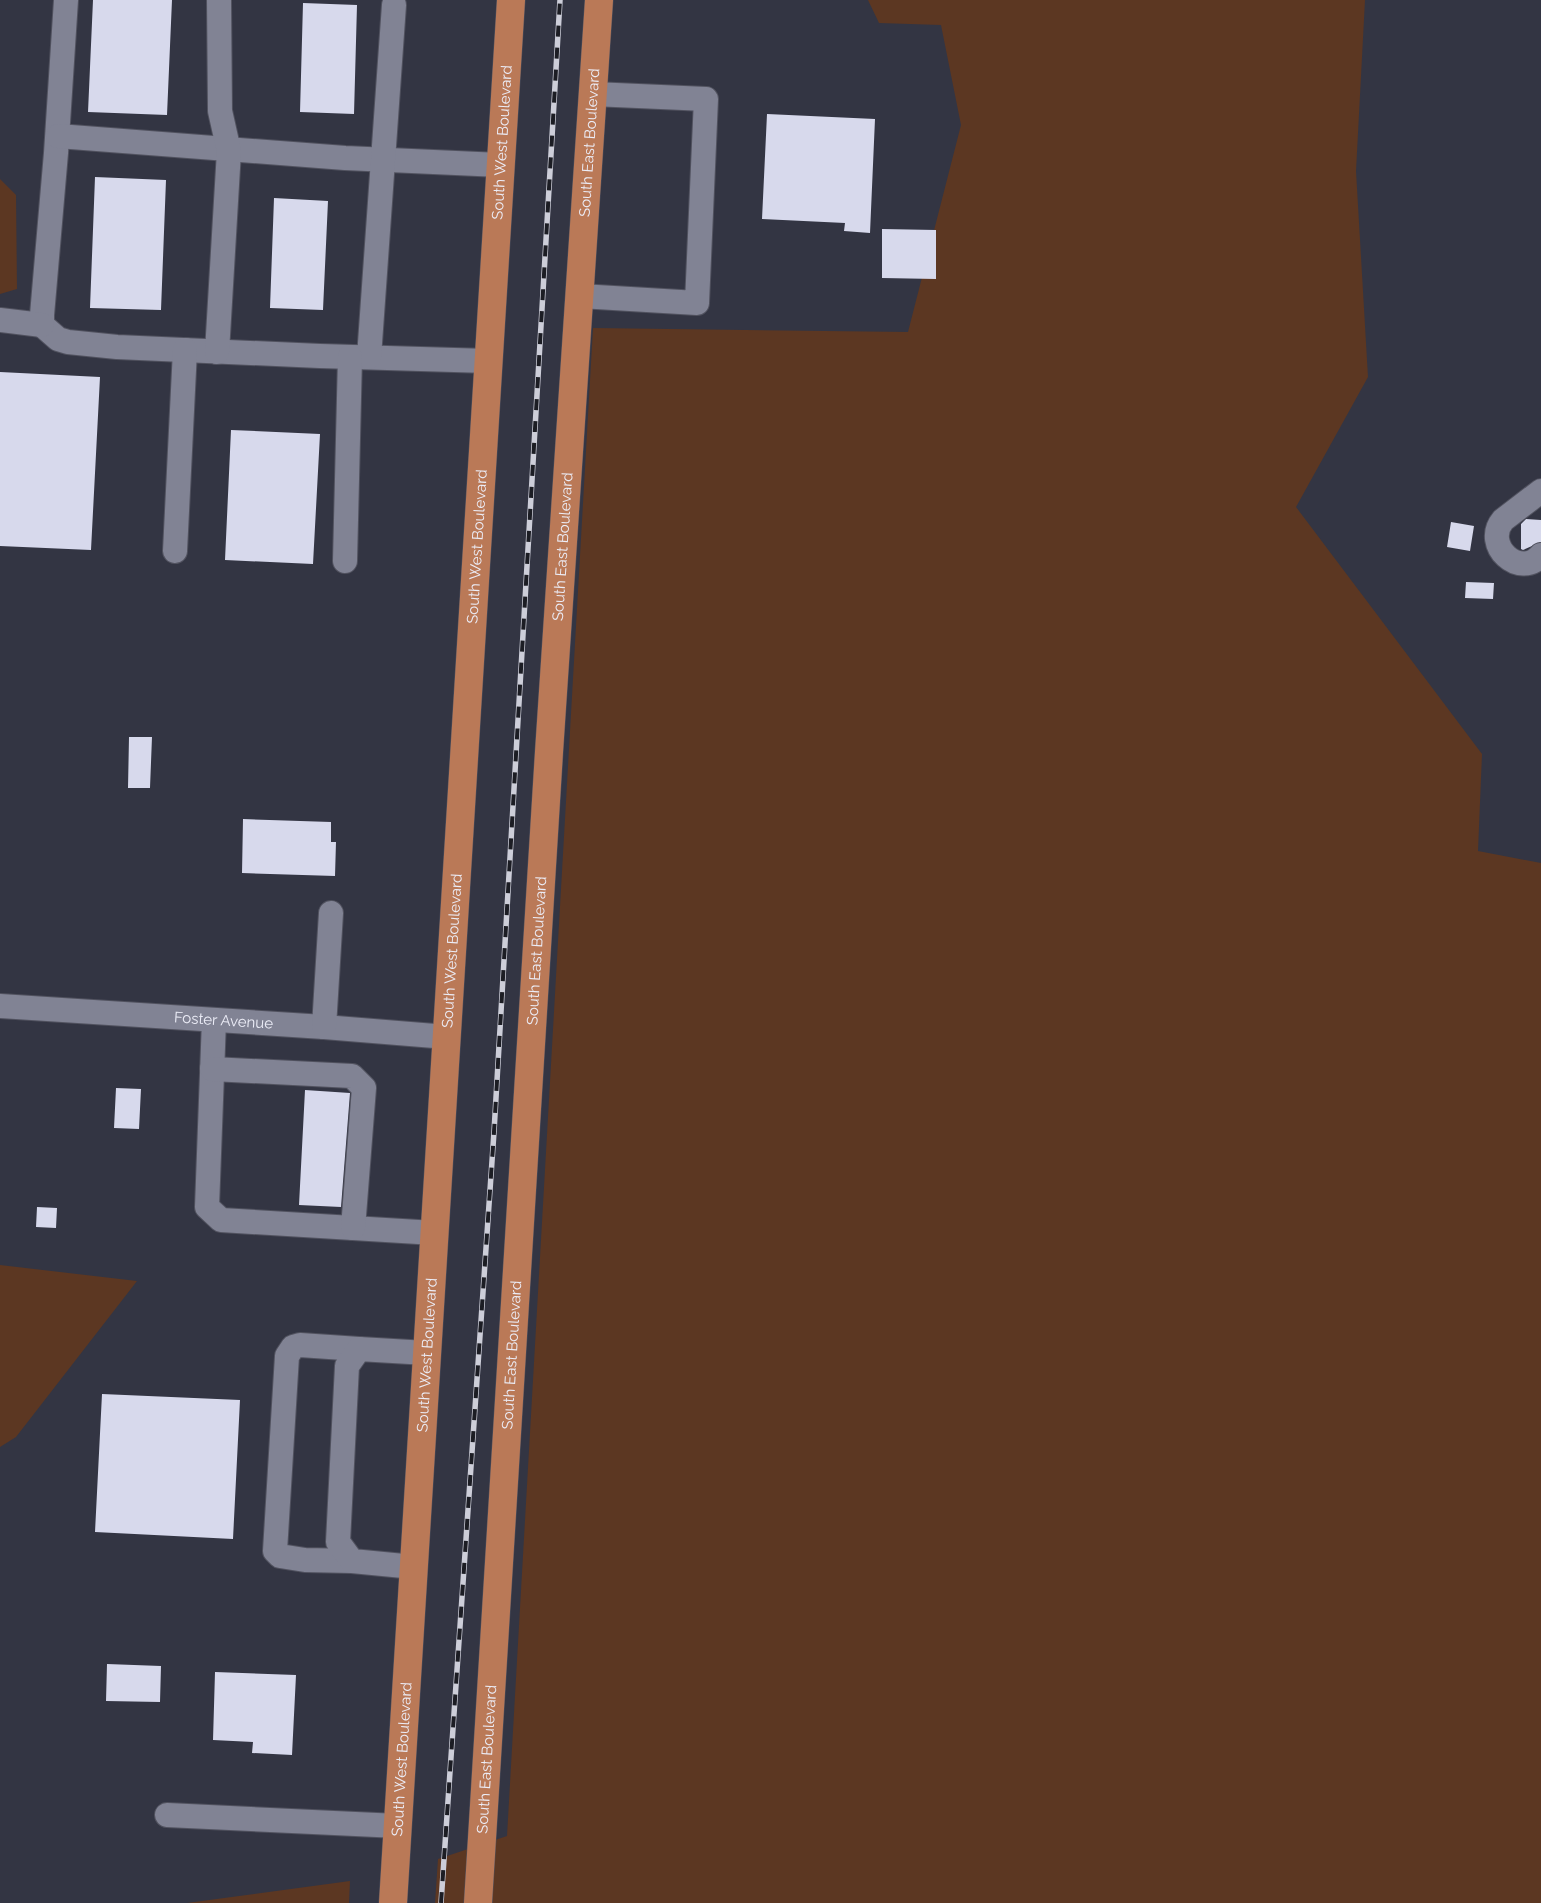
<svg xmlns="http://www.w3.org/2000/svg" width="1541" height="1903" font-family="Raleway,sans-serif">
	<style>
		.green { fill: #5c3722 }
		.building { fill: #d7d9ec }
		.lines { fill: none; stroke-linecap: round; stroke-linejoin: round }
		.minor-casing { stroke: #51525f; stroke-width: 26 }
		.major-casing { stroke: #51525f; stroke-width: 29 }
		.minor { stroke: #818394; stroke-width: 24 }
		.major { stroke: #ba7957; stroke-width: 28 }
		.rail-casing { stroke: #cdced9; stroke-width: 5.5 }
		.rail { stroke: #1c1d24; stroke-width: 4; stroke-dasharray: 11; stroke-linecap: butt }
		.labels { text-anchor: middle; dominant-baseline: central; stroke-width: 5; stroke-linejoin: round; paint-order: stroke }
		.street-label { font-size: 15px; fill: #ecedf7; stroke: #1c1d24 }
	</style>
	<rect width="100%" height="100%" fill="#333543"/>
	<path class="green" d="M868,0H1365L1356,171L1368,377L1296,507L1482,754L1478,851L1541,863V1903H435L438,1859L507,1836L593,328L908,332L961,125L941,25L879,23Z
		M0,179L16,195L17,289L0,294Z
		M0,1265L137,1281L16,1437L0,1447Z
		M350,1881L349,1903H187Z"/>
	<path class="building" d="M93,0H172L167,115L88,112Z
		M303,3L357,5L354,114L300,112Z
		M767,114L875,119L870,233L844,231L845,223L762,219Z
		M95,177L166,180L161,310L90,308Z
		M274,198L328,201L323,310L270,308Z
		M882,229L936,230V279L882,278Z
		M0,372L100,377L91,550L0,546Z
		M231,430L320,434L313,564L225,560Z
		M1526,519L1541,520V542L1523,550L1521,549V524Z
		M1451,522L1474,526L1470,551L1447,547Z
		M1466,582L1494,583L1493,599L1465,598Z
		M129,737H152L150,788H128Z
		M243,819L331,822V842H336L335,876L242,873Z
		M116,1088L141,1089L139,1129L114,1128Z
		M305,1090L350,1093L341,1207L299,1205Z
		M37,1207L57,1208L56,1228L36,1227Z
		M102,1394L240,1400L233,1539L95,1532Z
		M107,1664L161,1666L160,1702L106,1701Z
		M215,1672L296,1675L292,1755L252,1753L253,1742L213,1740Z"/>
	<g class="lines">
		<defs>
			<g id="minor">
				<path d="M66,0L56,153L42,315V325L58,339L68,342L117,347L320,356L488,361"/>
				<path d="M58,136L345,158L500,165"/>
				<path d="M580,296L697,303L706,99L593,94"/>
				<path d="M0,320L42,325"/>
				<path d="M217,352L229,151L220,111L219,0"/>
				<path d="M369,357L394,5"/>
				<path d="M1541,491L1503,520C1482,545 1520,580 1541,555"/>
				<path d="M175,551L185,350"/>
				<path d="M345,561L350,357"/>
				<path id="s1" d="M0,1006L324,1027L447,1037"/>
				<path d="M214,1020L207,1207L221,1220L435,1233"/>
				<path d="M324,1027L331,913"/>
				<path d="M212,1069L352,1076L364,1088L353,1228"/>
				<path d="M352,1561L305,1560L280,1556L275,1551L287,1356L293,1347L300,1345L359,1349"/>
				<path d="M414,1567L352,1561L338,1542L347,1366L359,1349L427,1353"/>
				<path d="M167,1815L398,1826"/>
			</g>
			<g id="major">
				<path id="s2" d="M393,1903L511,0"/>
				<path id="s3" d="M478,1903L549,752L599,0"/>
			</g>
		</defs>
		<use href="#minor" class="minor-casing"/>
		<use href="#major" class="major-casing"/>
		<use href="#minor" class="minor"/>
		<use href="#major" class="major"/>
		<defs>
			<path id="rail" d="M441,1903L494,1132L560,0"/>
		</defs>
		<use href="#rail" class="rail-casing"/>
		<use href="#rail" class="rail"/>
	</g>
	<g class="labels">
		<g class="street-label">
			<text stroke="none"><textPath href="#s2" startOffset="1764">South West Boulevard</textPath></text>
			<text stroke="none"><textPath href="#s3" startOffset="1764">South East Boulevard</textPath></text>
			<text stroke="none"><textPath href="#s2" startOffset="1359">South West Boulevard</textPath></text>
			<text stroke="none"><textPath href="#s3" startOffset="1359">South East Boulevard</textPath></text>
			<text stroke="none"><textPath href="#s3" startOffset="954">South East Boulevard</textPath></text>
			<text stroke="none"><textPath href="#s2" startOffset="954">South West Boulevard</textPath></text>
			<text stroke="none"><textPath href="#s1" startOffset="224">Foster Avenue</textPath></text>
			<text stroke="none"><textPath href="#s2" startOffset="549">South West Boulevard</textPath></text>
			<text stroke="none"><textPath href="#s3" startOffset="549">South East Boulevard</textPath></text>
			<text stroke="none"><textPath href="#s2" startOffset="144">South West Boulevard</textPath></text>
			<text stroke="none"><textPath href="#s3" startOffset="144">South East Boulevard</textPath></text>
		</g>
	</g>
</svg>
